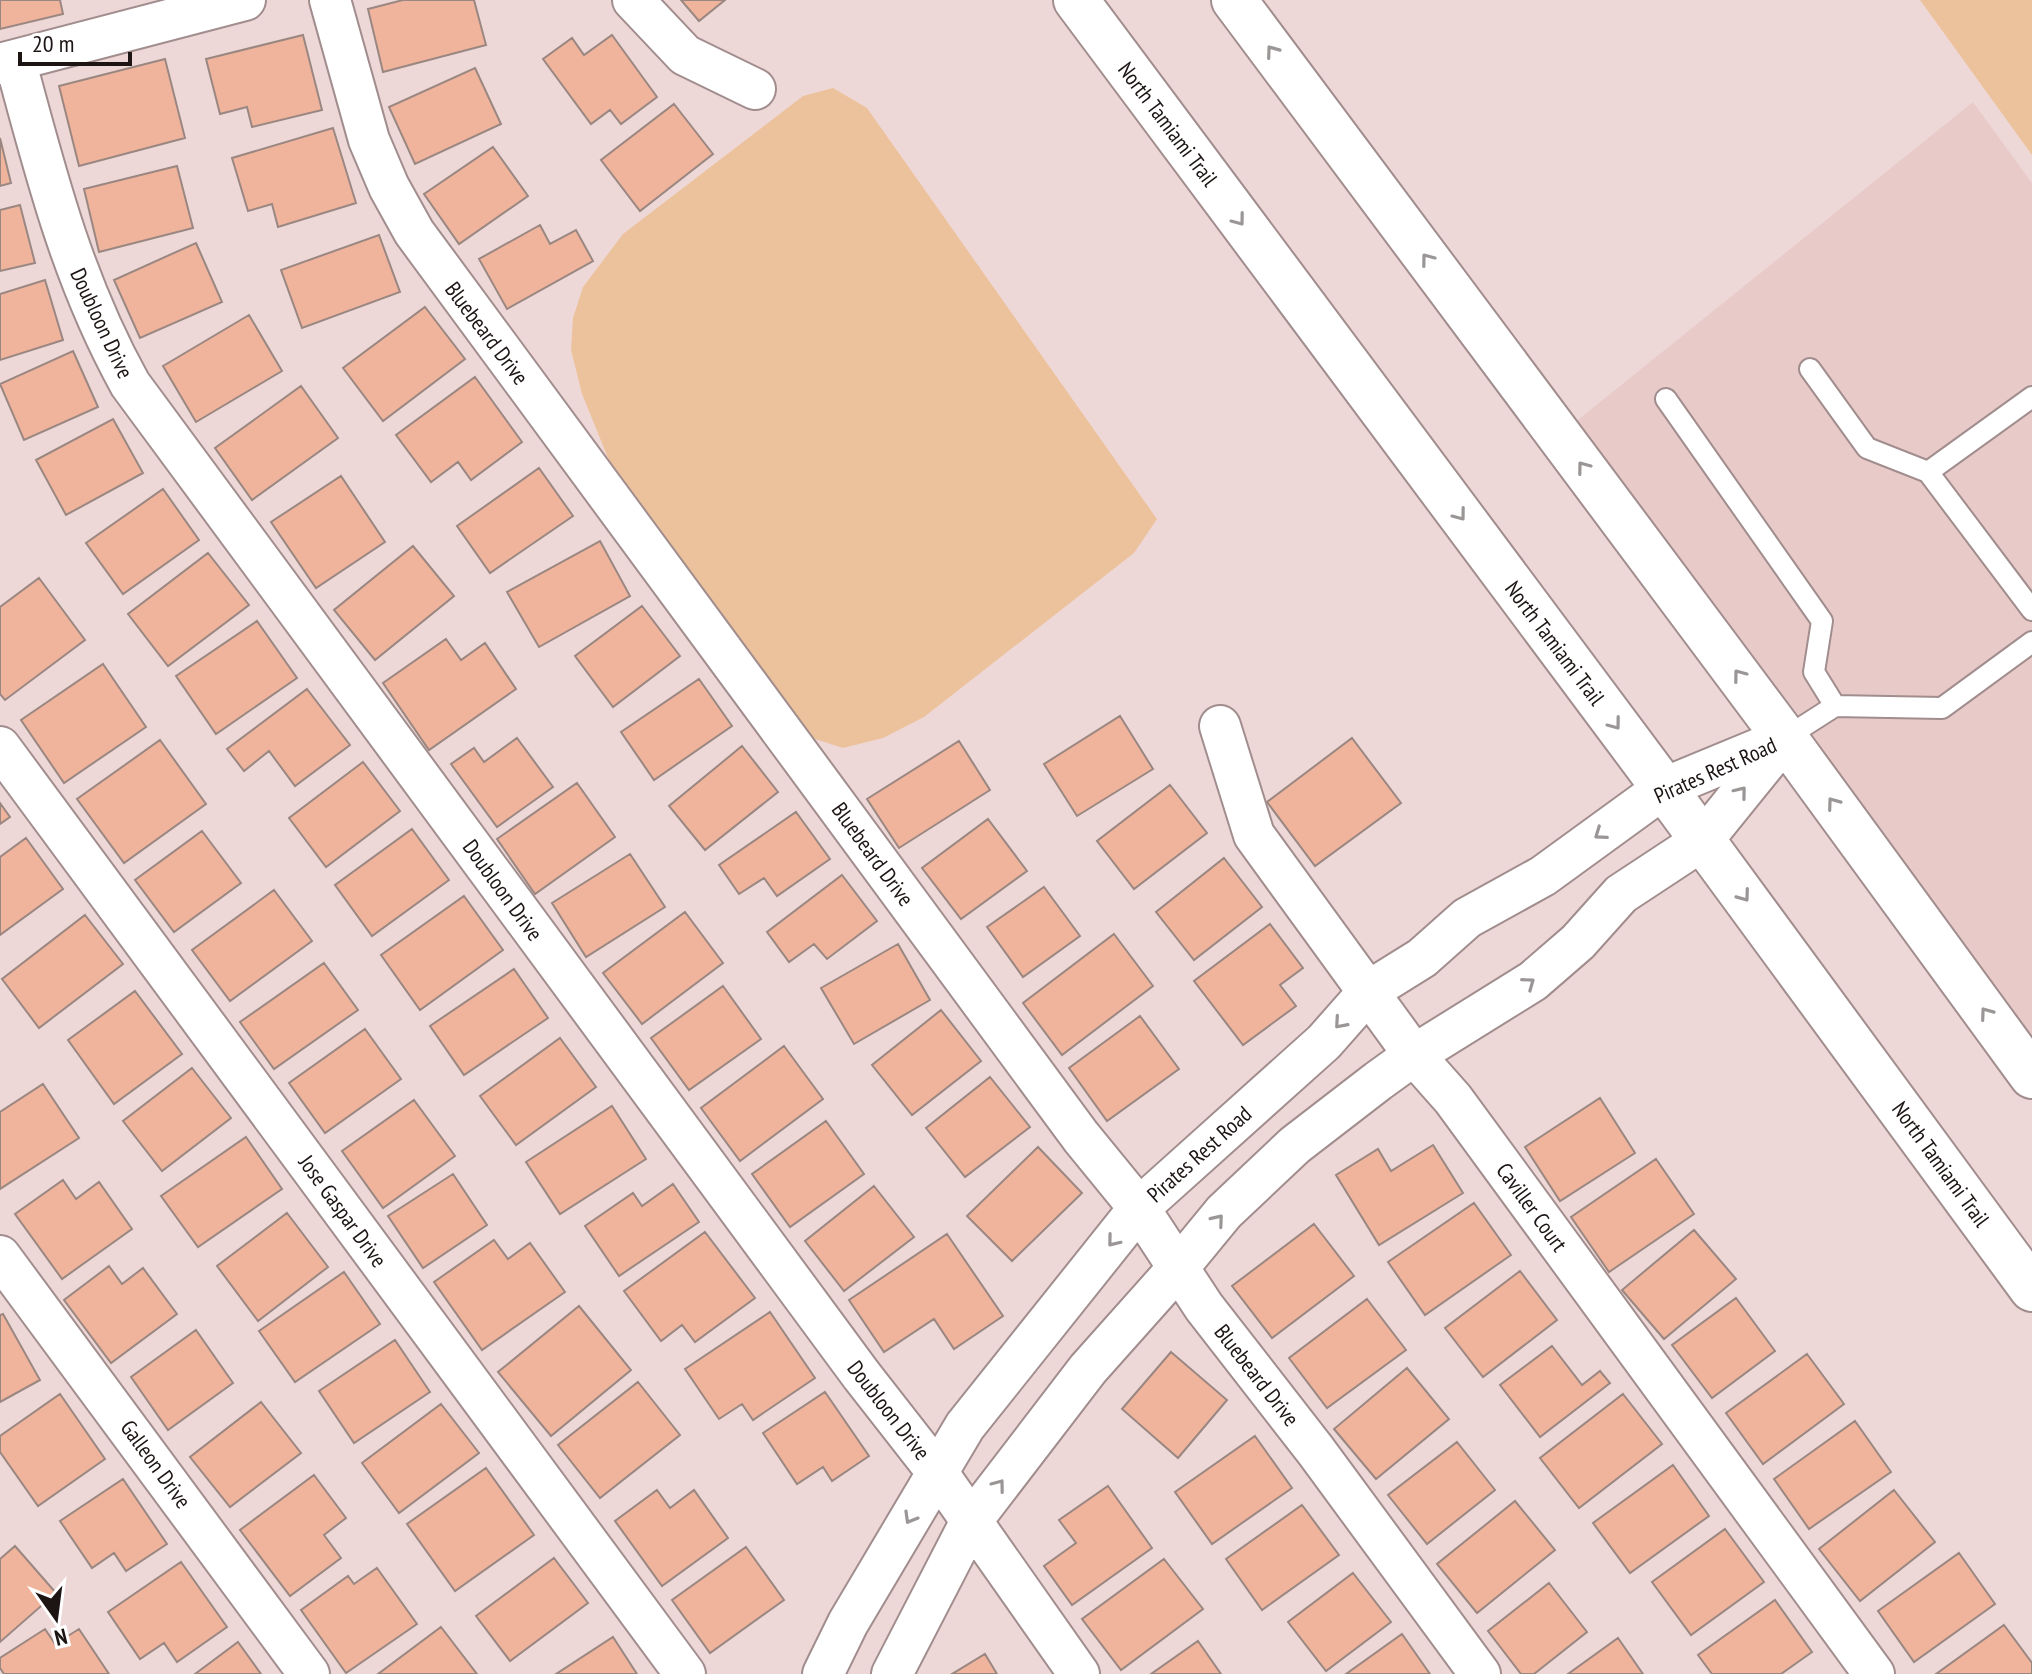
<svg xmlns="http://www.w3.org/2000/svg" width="2032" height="1674" font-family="'PT Sans Narrow',sans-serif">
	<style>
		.built { fill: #e8cac9 }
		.green { fill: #ecc29c }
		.building { fill: #f0b49d; stroke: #9a8781; stroke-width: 2 }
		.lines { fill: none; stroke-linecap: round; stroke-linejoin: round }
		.lane-casing { stroke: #a18d8d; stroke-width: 24 }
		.street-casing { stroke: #a18d8d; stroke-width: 44 }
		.primary-casing { stroke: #a18d8d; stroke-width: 48 }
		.lane { stroke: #fff; stroke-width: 20 }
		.street { stroke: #fff; stroke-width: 40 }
		.primary { stroke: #fff; stroke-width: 44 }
		.oneway { stroke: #999695 }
		.labels { text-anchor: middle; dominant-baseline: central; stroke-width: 8; stroke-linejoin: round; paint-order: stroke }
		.street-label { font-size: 22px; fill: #1c1514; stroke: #fff }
	</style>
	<rect width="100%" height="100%" fill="#eed8d7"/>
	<path class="built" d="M1973,102L2032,183V1043L1574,423Z"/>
	<path class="green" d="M1920,0H2032V155Z
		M833,88L867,108L1157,519L1134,553L924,717L883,738L843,748L812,738L630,512L582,394L571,350L573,318L583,287L623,234L803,96Z"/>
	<path class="building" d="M0,0H60L63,14L0,29Z
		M403,0H474L486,45L383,72L368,9Z
		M681,0H725L699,21Z
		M303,35L322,110L252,127L247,107L220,114L206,59Z
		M612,35L657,97L621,124L610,110L591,124L543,59L572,38L584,55Z
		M165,59L185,138L79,166L59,86Z
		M475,68L501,124L415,164L389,107Z
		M674,104L713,154L640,211L601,160Z
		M333,128L356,203L278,227L272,204L248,211L232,158Z
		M0,138L11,183L0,186Z
		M493,147L528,196L459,244L424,194Z
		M177,166L193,228L99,252L84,189Z
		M20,205L35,263L0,271V210Z
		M540,225L550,244L576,230L593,261L507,309L479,259Z
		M379,235L400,292L302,328L281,270Z
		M196,243L222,302L140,338L114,280Z
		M45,280L63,340L0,360V294Z
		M425,307L465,359L383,421L343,368Z
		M249,315L282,371L196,422L163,366Z
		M73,351L98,407L24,440L0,384Z
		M475,377L522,442L471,480L458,462L431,482L396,435Z
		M301,386L338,438L252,500L215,448Z
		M113,419L143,473L66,515L36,460Z
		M539,468L573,516L490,573L457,526Z
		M341,476L385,542L316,588L271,522Z
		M163,489L199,540L123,594L86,543Z
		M600,541L630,596L539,647L507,592Z
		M413,546L454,596L375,660L334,610Z
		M208,553L249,605L168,666L128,614Z
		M39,578L85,640L5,700L0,694V607Z
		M642,606L680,656L613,707L575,656Z
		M257,621L297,678L216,734L176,676Z
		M446,639L461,660L485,643L516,689L429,750L383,683Z
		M103,664L146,727L64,783L21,720Z
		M699,679L732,726L654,780L621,732Z
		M307,689L350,745L295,786L269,751L244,771L227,749Z
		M1120,716L1153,769L1077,816L1044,764Z
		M517,738L553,787L497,827L451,764L474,748L484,762Z
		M1352,738L1401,803L1315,866L1267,802Z
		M160,740L206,804L124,863L77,799Z
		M959,741L990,790L899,848L867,799Z
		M742,746L778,792L705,850L669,806Z
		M363,762L400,811L326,867L289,818Z
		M577,783L615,837L535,894L497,839Z
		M1170,785L1207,833L1134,889L1097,841Z
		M0,803L10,817L0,824Z
		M796,812L830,859L777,896L764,878L739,894L719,865Z
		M988,819L1027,871L961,919L922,868Z
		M412,829L449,880L372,936L335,885Z
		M202,831L241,883L174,932L135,880Z
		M26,838L63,889L0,935V857Z
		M630,854L665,907L586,957L552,903Z
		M1224,858L1262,907L1194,960L1156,912Z
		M842,875L877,921L827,959L814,944L789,962L767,932Z
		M1044,887L1080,936L1023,977L987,927Z
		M274,890L312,941L230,1001L192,950Z
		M464,896L503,950L420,1010L381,955Z
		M685,912L723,963L642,1024L603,973Z
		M85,915L123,964L39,1028L2,979Z
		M1270,924L1303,968L1280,985L1296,1006L1243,1045L1194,981Z
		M1114,934L1153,986L1062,1055L1023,1003Z
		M898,944L930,1000L854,1044L821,988Z
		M324,963L358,1010L274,1069L240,1022Z
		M514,969L548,1018L464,1075L430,1026Z
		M723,986L761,1039L689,1090L651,1038Z
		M135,991L182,1054L114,1104L68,1040Z
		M941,1010L981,1061L912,1115L872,1065Z
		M1140,1016L1179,1069L1107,1121L1069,1068Z
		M365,1029L401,1079L325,1133L289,1083Z
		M560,1038L596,1087L516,1145L480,1096Z
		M784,1046L823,1099L740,1161L701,1108Z
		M192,1068L231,1118L162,1171L123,1121Z
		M990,1077L1030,1127L965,1177L926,1128Z
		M43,1084L79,1138L0,1189V1112Z
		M1600,1098L1635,1153L1560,1201L1525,1147Z
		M414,1100L455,1156L383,1208L342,1151Z
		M612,1106L646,1159L560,1214L526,1162Z
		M826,1121L864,1174L790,1227L752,1174Z
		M246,1137L282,1189L198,1247L161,1196Z
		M1433,1145L1463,1193L1379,1245L1336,1175L1378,1149L1391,1171Z
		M1038,1147L1082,1193L1012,1261L967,1216Z
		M1656,1159L1694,1214L1609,1272L1571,1217Z
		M453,1174L487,1225L423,1268L388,1216Z
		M63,1180L76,1199L99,1182L132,1229L62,1279L15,1214Z
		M673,1184L699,1222L619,1276L585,1226L633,1193L642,1206Z
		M874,1186L914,1237L844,1291L805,1241Z
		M1474,1203L1511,1255L1425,1315L1388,1262Z
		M287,1213L328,1267L258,1321L217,1266Z
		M1314,1224L1354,1276L1272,1338L1232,1286Z
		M1694,1230L1736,1279L1664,1339L1622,1290Z
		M705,1232L755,1298L695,1342L682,1325L661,1341L624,1291Z
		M947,1234L1003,1316L954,1349L934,1319L884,1352L849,1300Z
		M494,1240L508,1259L530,1243L565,1292L482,1350L434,1282Z
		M109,1266L122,1284L143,1268L177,1314L111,1363L64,1300Z
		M1520,1271L1557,1320L1483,1377L1445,1328Z
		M344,1272L380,1324L295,1382L259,1331Z
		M1736,1298L1775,1351L1712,1398L1672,1345Z
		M1367,1299L1406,1350L1327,1408L1289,1358Z
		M579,1306L631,1370L551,1436L498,1372Z
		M770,1312L815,1378L753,1420L742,1404L719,1419L685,1369Z
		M3,1314L40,1380L0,1402V1315Z
		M196,1330L233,1383L168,1430L131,1377Z
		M395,1340L430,1392L354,1443L319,1391Z
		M1552,1346L1582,1385L1600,1371L1610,1383L1540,1437L1500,1385Z
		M1171,1352L1227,1400L1178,1458L1122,1409Z
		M1807,1354L1844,1404L1763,1464L1726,1413Z
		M1407,1368L1449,1419L1376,1479L1334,1429Z
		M638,1382L680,1435L600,1498L558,1445Z
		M825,1392L869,1456L832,1481L823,1467L797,1484L763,1433Z
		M60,1394L105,1459L38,1506L0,1452V1436Z
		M1623,1394L1662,1444L1579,1508L1540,1458Z
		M261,1402L301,1453L230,1507L190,1457Z
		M441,1404L479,1453L399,1513L362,1463Z
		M1855,1421L1891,1472L1809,1529L1774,1479Z
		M1255,1436L1292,1488L1212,1544L1175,1492Z
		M1457,1442L1495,1490L1427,1544L1388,1495Z
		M1673,1465L1709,1516L1630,1573L1593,1523Z
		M486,1468L534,1535L455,1591L407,1524Z
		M314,1475L346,1518L324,1535L341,1558L290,1596L240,1530Z
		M123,1479L167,1544L126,1571L114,1553L92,1568L60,1521Z
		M1108,1486L1152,1548L1072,1605L1044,1566L1076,1543L1059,1520Z
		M657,1490L670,1508L694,1490L728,1538L662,1586L615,1521Z
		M1894,1490L1935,1542L1860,1601L1819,1549Z
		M1515,1501L1555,1550L1477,1613L1437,1564Z
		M1302,1505L1339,1555L1262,1610L1226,1559Z
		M1725,1529L1764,1582L1691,1635L1652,1582Z
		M15,1546L56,1593L0,1642V1559Z
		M746,1547L784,1600L710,1653L672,1600Z
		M1959,1553L1995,1604L1914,1662L1878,1611Z
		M554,1558L588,1603L510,1661L476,1616Z
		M1164,1559L1203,1609L1121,1670L1082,1619Z
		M181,1562L227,1627L177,1662L164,1643L140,1659L108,1612Z
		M377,1568L417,1624L346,1673L301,1610L348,1576L354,1584Z
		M1353,1573L1391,1622L1326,1671L1288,1622Z
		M1549,1583L1587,1632L1534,1674H1521L1488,1631Z
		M1775,1600L1812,1652L1781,1674H1712L1698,1655Z
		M2004,1625L2032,1663V1674H1936Z
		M441,1627L477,1674H378Z
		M45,1629L55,1644L79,1629L109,1674H4L0,1668V1658Z
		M1402,1634L1430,1674H1346Z
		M613,1637L637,1674H556Z
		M1618,1638L1643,1674H1568Z
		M1198,1641L1221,1674H1151Z
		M238,1642L261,1674H195Z
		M985,1654L997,1674H952Z"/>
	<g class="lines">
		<defs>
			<path id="lane" d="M1810,369L1867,448L1928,472L2032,610
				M1666,399L1822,621L1814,672L1835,706
				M1928,472L2032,397
				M1785,738L1835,706L1942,708L2032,642"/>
			<path id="street" d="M330,0L369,140L389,187L414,232L1081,1137L1139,1208L1204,1307L1316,1451L1480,1674
				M633,0L685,55L755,89
				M15,60C46,175 72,279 130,384L862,1376L937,1472L1079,1674
				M0,64L245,0
				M1220,726L1254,835L1414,1055L1453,1099L1874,1674
				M0,747L685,1674
				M0,1256L309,1674
				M823,1674L848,1623L965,1426L1139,1208L1324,1042L1369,991L1422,958L1467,918L1543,876L1664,788L1785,738
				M892,1674L970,1523L1088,1369L1178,1268L1224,1212L1295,1145L1378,1081L1414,1055L1533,981L1578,942L1621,894L1703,840L1783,741"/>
			<path id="primary" d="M1076,0L1681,811L2032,1289
				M1234,0L1785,738L2032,1076"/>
		</defs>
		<use href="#lane" class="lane-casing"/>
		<use href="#street" class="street-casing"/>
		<use href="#primary" class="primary-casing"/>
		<use href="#lane" class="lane"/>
		<use href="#street" class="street"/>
		<use href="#primary" class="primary"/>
	</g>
	<defs><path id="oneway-chevron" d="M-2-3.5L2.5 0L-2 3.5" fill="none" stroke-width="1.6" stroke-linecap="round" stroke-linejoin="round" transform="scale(2)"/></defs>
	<g class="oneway">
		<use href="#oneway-chevron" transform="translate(1272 51) rotate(-126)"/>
		<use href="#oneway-chevron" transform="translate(1239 220) rotate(53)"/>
		<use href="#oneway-chevron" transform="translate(1427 259) rotate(-127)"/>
		<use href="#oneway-chevron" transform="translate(1583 467) rotate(-127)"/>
		<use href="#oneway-chevron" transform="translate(1460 515) rotate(53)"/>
		<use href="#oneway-chevron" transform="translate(1739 675) rotate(-127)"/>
		<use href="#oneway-chevron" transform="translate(1615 724) rotate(53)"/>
		<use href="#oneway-chevron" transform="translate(1741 792) rotate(-51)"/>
		<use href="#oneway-chevron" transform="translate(1833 803) rotate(-126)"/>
		<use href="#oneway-chevron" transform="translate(1600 834) rotate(145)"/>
		<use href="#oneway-chevron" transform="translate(1744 896) rotate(54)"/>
		<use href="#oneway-chevron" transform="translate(1529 983) rotate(-36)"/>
		<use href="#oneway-chevron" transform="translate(1986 1013) rotate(-126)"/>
		<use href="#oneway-chevron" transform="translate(1340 1023) rotate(131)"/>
		<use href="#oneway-chevron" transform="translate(1218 1220) rotate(-50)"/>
		<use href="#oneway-chevron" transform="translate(1113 1241) rotate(129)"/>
		<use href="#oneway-chevron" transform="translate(999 1485) rotate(-53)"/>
		<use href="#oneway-chevron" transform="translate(910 1518) rotate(120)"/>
	</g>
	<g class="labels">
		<g class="street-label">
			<text transform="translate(1168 124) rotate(53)">North Tamiami Trail</text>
			<text transform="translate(102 323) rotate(65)">Doubloon Drive</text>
			<text transform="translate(487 333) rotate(53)">Bluebeard Drive</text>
			<text transform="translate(1555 643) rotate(53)">North Tamiami Trail</text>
			<text transform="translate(1715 770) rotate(-24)">Pirates Rest Road</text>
			<text transform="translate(873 854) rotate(54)">Bluebeard Drive</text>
			<text transform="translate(503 890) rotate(54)">Doubloon Drive</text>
			<text transform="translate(1199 1154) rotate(-42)">Pirates Rest Road</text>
			<text transform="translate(1941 1164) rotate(54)">North Tamiami Trail</text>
			<text transform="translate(1532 1207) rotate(54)">Caviller Court</text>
			<text transform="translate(343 1211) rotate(54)">Jose Gaspar Drive</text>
			<text transform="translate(1257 1375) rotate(52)">Bluebeard Drive</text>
			<text transform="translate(889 1410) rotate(52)">Doubloon Drive</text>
			<text transform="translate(156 1464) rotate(54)">Galleon Drive</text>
		</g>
	</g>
	<g transform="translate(56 1618) rotate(166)" stroke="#ffffff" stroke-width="6" paint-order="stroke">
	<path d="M0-6L14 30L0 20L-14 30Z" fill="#1c1514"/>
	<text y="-12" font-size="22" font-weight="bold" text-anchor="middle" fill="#1c1514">N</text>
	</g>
	<path d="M20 52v12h110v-12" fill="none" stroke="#1c1514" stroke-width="4"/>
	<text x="32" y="52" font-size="24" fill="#1c1514" stroke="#ffffff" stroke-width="6" paint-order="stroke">20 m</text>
</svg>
